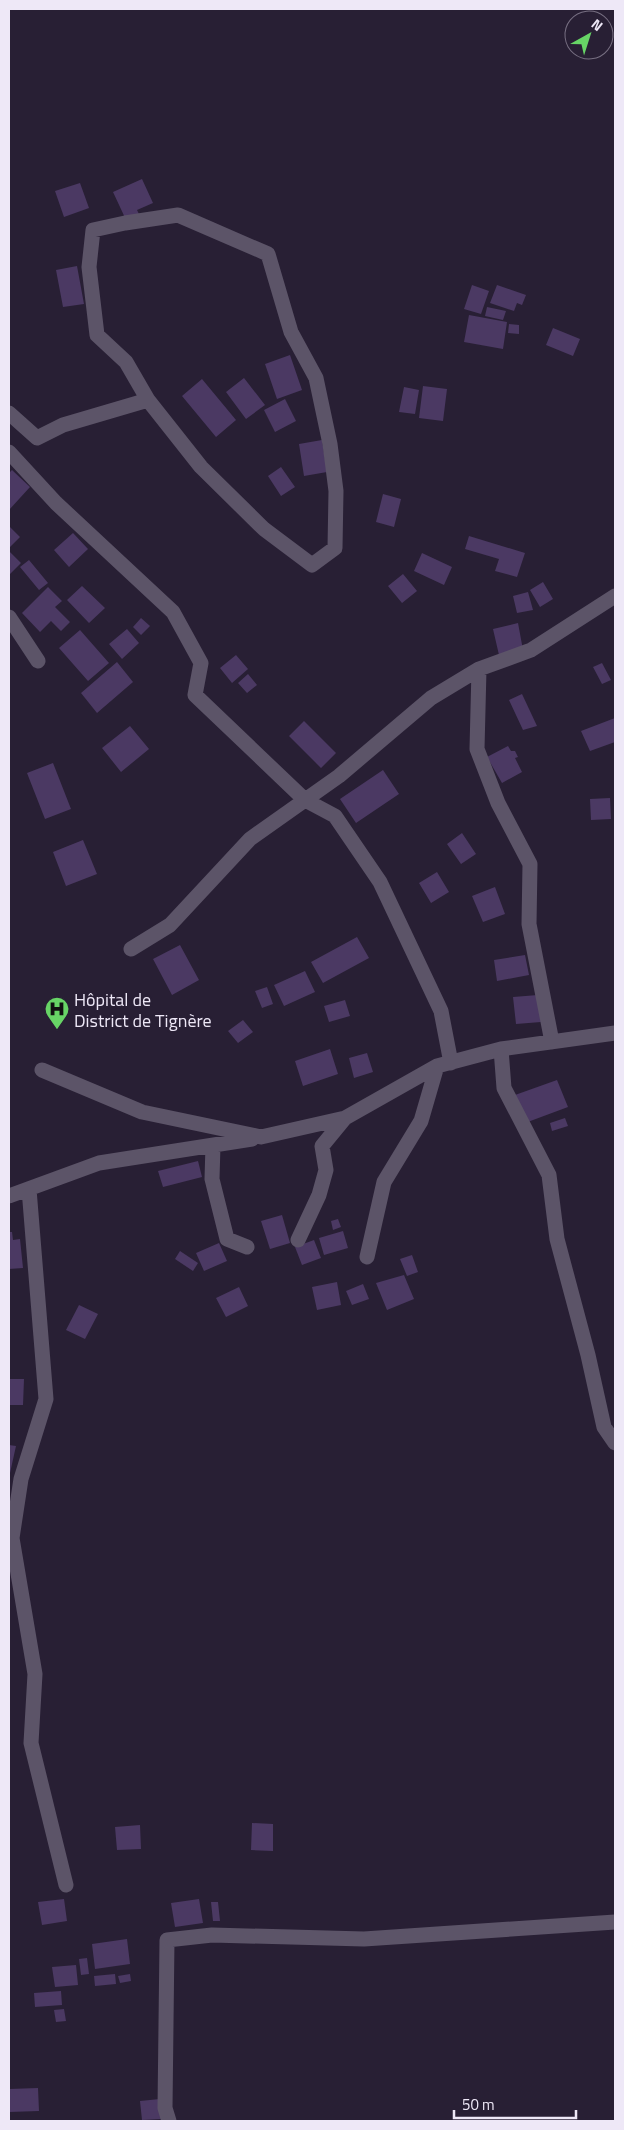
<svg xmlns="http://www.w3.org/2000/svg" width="624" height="2130" font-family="'Titillium Web',sans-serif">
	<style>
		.building { fill: #4b3963 }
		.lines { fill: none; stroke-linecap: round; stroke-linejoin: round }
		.minor { stroke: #5c5468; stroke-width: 15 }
		.labels { text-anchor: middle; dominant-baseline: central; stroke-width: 4.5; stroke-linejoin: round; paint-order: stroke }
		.poi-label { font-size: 18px; fill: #eee8f7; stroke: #281f34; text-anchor: start }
	</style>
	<rect width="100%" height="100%" fill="#281f34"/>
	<path class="building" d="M142,179L153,203L137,210L140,216L127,222L113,192Z
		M80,183L89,208L64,217L55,191Z
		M77,266L84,304L63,307L56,270Z
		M472,285L489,291L481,314L464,309Z
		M497,285L526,295L522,305L517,303L514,311L490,303Z
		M487,307L506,311L503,320L485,316Z
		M469,315L507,322L503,349L464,342Z
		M509,324L519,325V334L508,333Z
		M553,328L580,339L573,356L546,345Z
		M290,355L302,390L277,399L265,364Z
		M244,378L265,405L246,419L226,392Z
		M202,379L236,420L216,437L182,396Z
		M423,386L447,389L443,421L419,418Z
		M404,387L419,390L415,414L399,412Z
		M285,399L296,421L275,432L264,410Z
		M322,440L327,472L304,476L299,444Z
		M281,467L295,487L281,496L268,476Z
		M12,470L30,487L9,510V473Z
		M383,494L401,499L394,527L376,522Z
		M9,526L20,537L9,548Z
		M73,533L88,549L69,567L54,550Z
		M469,536L525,553L517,577L495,571L499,559L465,549Z
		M9,551L21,563L9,575Z
		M422,553L452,567L444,585L414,571Z
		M29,560L48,583L39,590L20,567Z
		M403,574L417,591L402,603L388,586Z
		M543,582L553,599L540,607L530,590Z
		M82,586L105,608L89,623L67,600Z
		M48,587L62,601L55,607L70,622L61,631L51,621L40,632L22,613Z
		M528,592L533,610L517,613L513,596Z
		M141,618L150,626L141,635L133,627Z
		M518,623L523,650L499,655L493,629Z
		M127,629L139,643L122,659L109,644Z
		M80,630L109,663L88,681L59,648Z
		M236,655L248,669L232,683L220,668Z
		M117,662L133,682L97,713L81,693Z
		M602,663L611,680L602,684L593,667Z
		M248,674L257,685L247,693L238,683Z
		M522,694L537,726L523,730L509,700Z
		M615,718V742L590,751L581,731Z
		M304,721L336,753L321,768L289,736Z
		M130,726L149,749L121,772L102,748Z
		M508,746L511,751H515L518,757L515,758L522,772L502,783L487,757Z
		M53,763L71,809L45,819L27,773Z
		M383,770L399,794L356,823L340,799Z
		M610,798L611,819L591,820L590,799Z
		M462,833L476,854L461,864L447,844Z
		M83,840L97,874L66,886L53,852Z
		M437,872L449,892L431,903L419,883Z
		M495,887L505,914L483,922L472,896Z
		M357,937L369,958L323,983L311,962Z
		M180,945L199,980L172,995L153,959Z
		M525,955L529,975L497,981L494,960Z
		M305,971L315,992L284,1006L274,985Z
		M267,987L273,1004L262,1008L255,991Z
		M538,995L541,1022L516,1024L513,997Z
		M345,1000L350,1016L329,1022L324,1006Z
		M243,1020L253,1032L238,1043L228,1031Z
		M330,1049L338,1074L303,1086L295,1061Z
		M367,1053L373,1072L354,1078L349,1058Z
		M557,1080L568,1107L525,1123L515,1095Z
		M565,1118L568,1126L552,1131L550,1123Z
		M198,1161L202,1177L163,1187L158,1171Z
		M282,1215L290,1243L270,1249L261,1221Z
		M338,1219L341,1227L333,1230L331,1221Z
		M343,1231L348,1248L324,1255L319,1238Z
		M9,1232H12L13,1240L20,1239L23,1268L9,1269Z
		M314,1240L321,1258L302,1265L295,1247Z
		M219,1243L227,1261L204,1271L196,1253Z
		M180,1251L198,1263L193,1271L175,1259Z
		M412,1255L418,1272L407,1276L400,1259Z
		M404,1275L414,1299L387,1310L376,1283Z
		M337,1282L341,1305L317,1310L312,1287Z
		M363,1284L369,1299L352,1305L346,1291Z
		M239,1287L248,1306L226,1317L216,1298Z
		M79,1305L98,1314L85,1339L66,1330Z
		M9,1379H24L23,1405H9Z
		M9,1445L16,1446L10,1473H9Z
		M252,1823L273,1824V1851L251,1850Z
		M140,1825L141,1849L117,1850L115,1827Z
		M64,1899L67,1921L42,1925L38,1902Z
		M199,1899L203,1923L175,1927L171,1903Z
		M211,1902H218L220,1921H213Z
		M127,1939L130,1964L95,1969L92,1944Z
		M87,1958L89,1974L81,1975L79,1959Z
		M76,1965L78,1985L55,1987L52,1967Z
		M115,1974L116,1984L95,1986L94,1976Z
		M130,1974L131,1981L120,1983L118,1976Z
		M61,1991L62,2005L35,2007L34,1993Z
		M64,2009L66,2021L56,2022L54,2010Z
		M38,2088L39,2111L9,2112V2089Z
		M160,2099L162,2119L142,2120L140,2101Z"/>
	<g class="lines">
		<path class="minor" d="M178,215L268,254L291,332L316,378L330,444L336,491L335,548L312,565L264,529L201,467L148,400L126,362L97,335L89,267L93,230L125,223Z
			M9,413L37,438L63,425L148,400
			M9,452L56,503L173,612L201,663L195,695L305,800L335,816L380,882L441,1011L451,1063
			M9,617L38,661
			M479,669L477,749L498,803L530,864L529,924L552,1042
			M131,949L170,925L250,839L339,776L431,698L479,669L531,650L615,596
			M501,1049L504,1088L549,1175L557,1239L588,1355L604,1427L615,1443
			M42,1070L142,1112L261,1137L345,1118L437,1066L501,1049L615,1033
			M213,1145L212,1179L227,1239L247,1247
			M29,1189L46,1399L21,1479L12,1538L35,1674L31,1743L66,1885
			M9,1196L99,1163L252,1139
			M298,1240L319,1195L326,1170L322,1146L345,1118
			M367,1257L384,1182L421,1121L437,1066
			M169,2121L165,2108L167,1940L212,1935L364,1939L615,1922"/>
	</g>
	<defs>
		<symbol id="hospital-pin" viewBox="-11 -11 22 30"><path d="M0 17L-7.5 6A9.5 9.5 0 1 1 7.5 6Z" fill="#67d466" stroke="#281f34"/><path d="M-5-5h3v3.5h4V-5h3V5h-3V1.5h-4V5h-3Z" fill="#111"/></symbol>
	</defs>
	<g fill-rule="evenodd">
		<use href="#hospital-pin" x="43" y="995" width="28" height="38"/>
	</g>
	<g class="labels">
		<g class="poi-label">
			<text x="74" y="999">Hôpital de<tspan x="74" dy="21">District de Tignère</tspan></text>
		</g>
	</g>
	<rect width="624" height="2130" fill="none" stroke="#eee8f7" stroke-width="20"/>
	<g transform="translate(589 35) rotate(39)"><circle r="24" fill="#281f34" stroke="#776f82"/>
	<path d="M0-4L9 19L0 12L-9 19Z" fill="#67d466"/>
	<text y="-8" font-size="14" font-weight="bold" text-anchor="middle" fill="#eee8f7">N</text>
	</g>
	<path d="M454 2110v8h122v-8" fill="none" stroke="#eee8f7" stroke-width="2.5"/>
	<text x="462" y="2110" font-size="15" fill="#eee8f7" stroke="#281f34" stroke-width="4" paint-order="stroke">50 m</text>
</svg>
